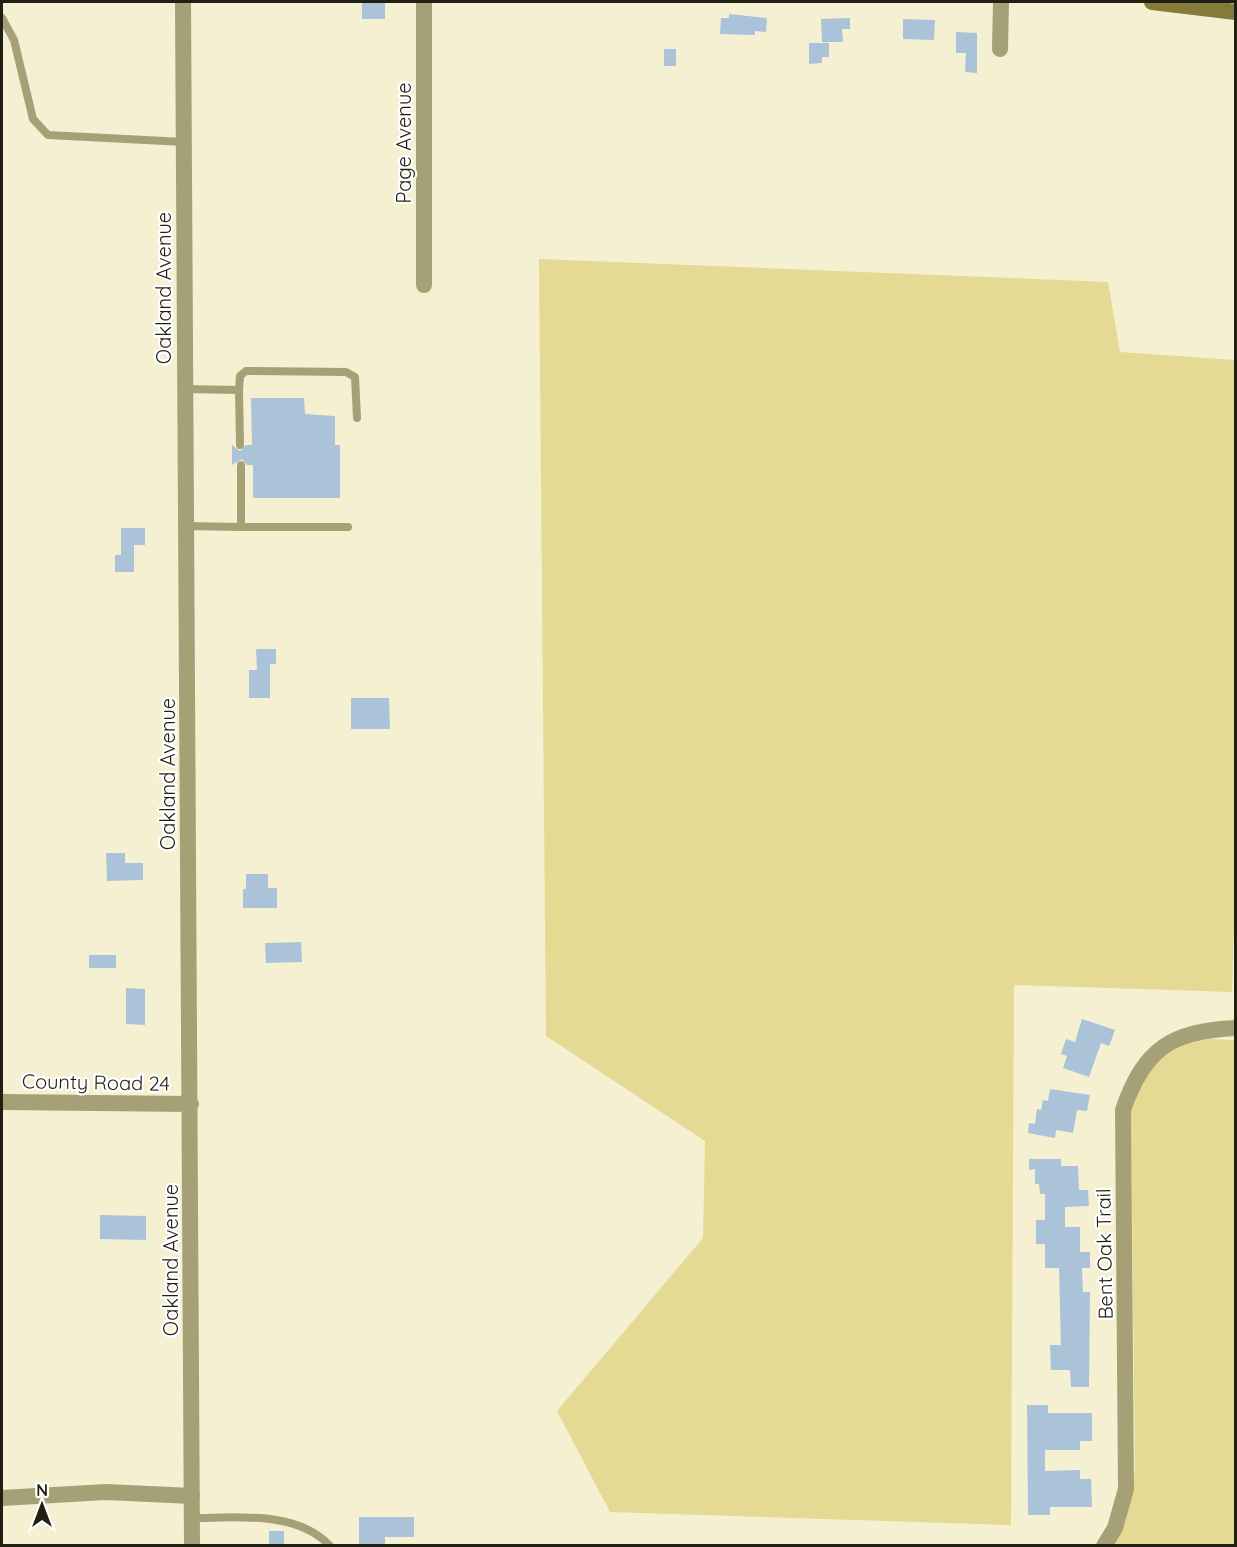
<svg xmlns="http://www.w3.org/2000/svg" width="1237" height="1547" font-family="Quicksand,sans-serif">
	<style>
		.green { fill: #e4da94 }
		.building { fill: #abc3d9 }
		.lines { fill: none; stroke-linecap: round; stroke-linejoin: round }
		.service { stroke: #a6a077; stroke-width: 8 }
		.minor { stroke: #a6a077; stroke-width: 16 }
		.tertiary { stroke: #a6a077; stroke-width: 16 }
		.secondary { stroke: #847a39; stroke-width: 16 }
		.labels { text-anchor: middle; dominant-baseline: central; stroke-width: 4.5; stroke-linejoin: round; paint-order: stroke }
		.street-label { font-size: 20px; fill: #201f13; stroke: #fff }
	</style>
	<rect width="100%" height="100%" fill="#f4f0d1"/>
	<path class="green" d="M539,259L1108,282L1120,352L1235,360L1236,854L1232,992L1014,985L1011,1525L610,1512L557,1411L703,1238L705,1141L546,1036Z
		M1211,1039L1235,1040V1545L1114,1546L1126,1519L1135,1469L1131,1112C1143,1068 1165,1046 1211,1039Z"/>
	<path class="building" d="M362,2H385V19H362Z
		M729,14L767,18L766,32L755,31V35L720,34L721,18H729Z
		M850,18V29H842L843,42H822L821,19Z
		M903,19L935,20L934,40L903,39Z
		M956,32L977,33V73L965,72L966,53H956Z
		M809,43H829V57H822V63L809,64Z
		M664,49H676V66H664Z
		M251,398H304L305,414L335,416V445H340V498H253V465H247L242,459L232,465V445L240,451L246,445H252Z
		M121,528H145V545H134V572H115V555H121Z
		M256,649H276V664H270V698H249V670H257Z
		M351,698H389L390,729H351Z
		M106,853H125V863H143V880L107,881Z
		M246,874H268V888H277V908H243V889H246Z
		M301,942L302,962L266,963L265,943Z
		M89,955H116V968H89Z
		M126,988L145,989V1025L126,1024Z
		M1082,1019L1115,1030L1109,1046L1101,1043L1089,1077L1063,1068L1067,1056L1061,1054L1066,1039L1075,1042Z
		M1050,1089L1090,1095L1087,1111L1077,1110L1073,1133L1056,1130L1055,1138L1028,1133L1029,1123L1035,1124L1037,1109L1041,1110L1043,1100L1048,1101Z
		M1029,1159H1061V1166H1078L1079,1190H1088L1089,1206L1065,1207V1227H1080V1252H1090V1268H1082L1083,1292H1090L1089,1387H1071L1070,1370H1051L1050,1345H1061L1059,1268H1045V1244H1036V1220H1045V1194H1040L1039,1184H1035V1169L1029,1170Z
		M100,1215L146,1216V1240L100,1239Z
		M1027,1405H1048V1413H1092V1441H1080V1450H1045V1471L1080,1470V1479H1091L1092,1507H1050V1515H1028Z
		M359,1517H414V1537H385V1545H359Z
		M269,1531H284V1545H269Z"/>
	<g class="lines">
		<path class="service" d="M2,18L14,40L33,119L48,135L184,142
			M185,389L239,390L240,376L246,371L346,372L355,377L357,418
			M239,390L240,445
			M186,526L241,527V465
			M241,527H348
			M192,1518C236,1518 297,1510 330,1546"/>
		<path class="minor" d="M424,2V285
			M1000,49L1001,2
			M2,1498L106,1492L192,1496
			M1104,1546L1115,1528L1126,1489L1123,1110C1144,1049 1171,1031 1236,1028"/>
		<path class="tertiary" d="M183,2L192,1546
			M2,1102L191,1104"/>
		<path class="secondary" d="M1152,2L1236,12"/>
	</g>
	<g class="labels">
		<g class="street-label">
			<text transform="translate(403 143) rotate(-90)">Page Avenue</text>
			<text transform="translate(163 288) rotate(-90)">Oakland Avenue</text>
			<text transform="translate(167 774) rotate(-90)">Oakland Avenue</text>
			<text transform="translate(96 1082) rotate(1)">County Road 24</text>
			<text transform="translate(1104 1254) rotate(-91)">Bent Oak Trail</text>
			<text transform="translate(170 1260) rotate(-90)">Oakland Avenue</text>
		</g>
	</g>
	<rect width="1237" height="1547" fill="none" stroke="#201f13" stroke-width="6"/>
	<g transform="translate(42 1505)" stroke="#ffffff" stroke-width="4.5" paint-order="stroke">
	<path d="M0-4.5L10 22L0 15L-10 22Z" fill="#201f13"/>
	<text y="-9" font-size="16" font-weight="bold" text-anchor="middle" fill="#201f13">N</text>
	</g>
</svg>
